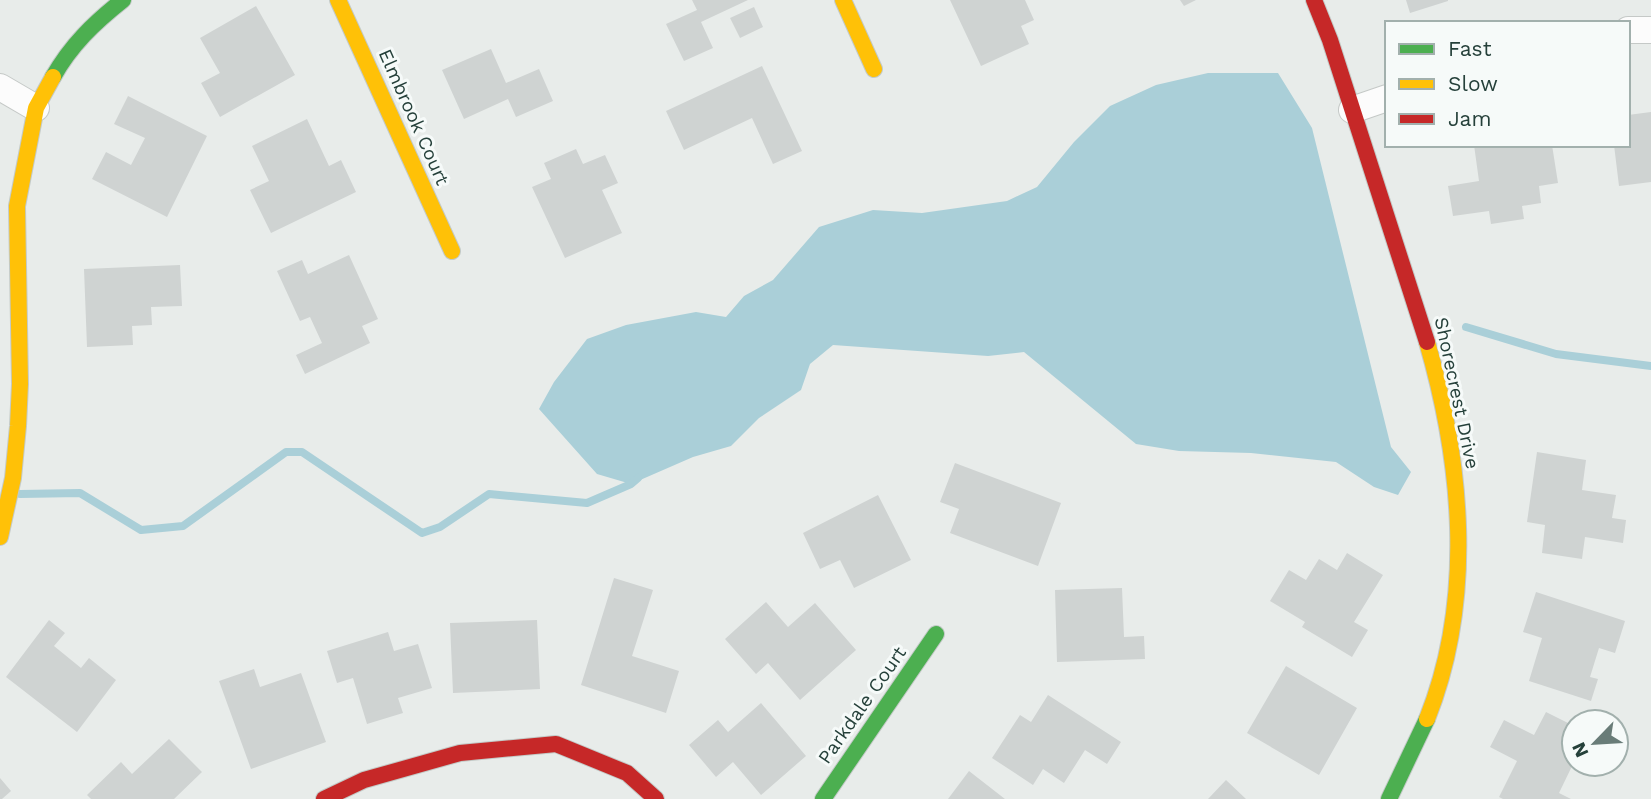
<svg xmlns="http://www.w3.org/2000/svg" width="1651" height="799" font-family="'Work Sans',sans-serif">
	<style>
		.water { fill: #aacfd8 }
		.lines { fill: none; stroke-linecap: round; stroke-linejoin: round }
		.stream { stroke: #aacfd8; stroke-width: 8 }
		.building { fill: #cfd3d2 }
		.street-casing { stroke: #c5c9c7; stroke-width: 28 }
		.fast-casing { stroke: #c3cac7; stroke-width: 18 }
		.slow-casing { stroke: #c3cac7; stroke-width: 18 }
		.jam-casing { stroke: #c3cac7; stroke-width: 18 }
		.street { stroke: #fcfcfc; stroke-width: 26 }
		.fast { stroke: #4caf50; stroke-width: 16 }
		.slow { stroke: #ffc107; stroke-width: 16 }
		.jam { stroke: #c62828; stroke-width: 16 }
		.labels { text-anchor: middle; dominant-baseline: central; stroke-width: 6; stroke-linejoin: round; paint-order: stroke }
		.street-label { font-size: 19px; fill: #25403a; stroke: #f6faf9 }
	</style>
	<rect width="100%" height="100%" fill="#e8ecea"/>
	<path class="water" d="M1208,73H1278L1312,128L1391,447L1411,472L1398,495L1374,487L1336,462L1251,453L1179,451L1136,444L1024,352L988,356L833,345L810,364L801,390L759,418L731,446L693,457L631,484L597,474L539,409L554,382L587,339L626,325L696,312L726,317L744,296L773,280L819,227L873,210L922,213L1007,201L1037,187L1074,142L1110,106L1156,85Z"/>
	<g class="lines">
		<path class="stream" d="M1466,327L1556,354L1651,366
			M20,494L80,493L141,530L183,526L286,452H302L422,533L440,527L489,494L587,503L631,484L638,478"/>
	</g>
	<path class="building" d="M692,0H748L701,22L713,48L684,61L666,24L697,10Z
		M950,0H1025L1034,20L1021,26L1029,44L981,66Z
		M1180,0H1196L1184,6Z
		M1406,0H1448V1L1410,13Z
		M256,6L295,75L220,117L201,83L220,73L200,38Z
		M754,7L763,27L740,38L730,18Z
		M491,49L506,83L539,69L553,101L516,117L508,99L464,119L442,70Z
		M762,66L802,151L773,164L752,118L684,150L666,111Z
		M128,96L207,136L167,217L92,179L106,152L131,165L145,138L114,124Z
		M1651,112V182L1619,186L1614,145H1628V115Z
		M307,119L329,166L341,160L356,192L271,233L250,190L269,181L252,146Z
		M1474,145H1552L1558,183L1539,186L1541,203L1522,206L1524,219L1491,224L1489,211L1453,216L1448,186L1479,181Z
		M576,149L583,164L605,155L618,183L602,190L622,233L565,258L532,187L551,179L544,163Z
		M349,255L378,319L362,326L370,343L305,374L296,355L322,343L310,317L300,321L277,271L302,260L308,274Z
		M180,265L182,306L151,307L152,325L132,326L133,345L87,347L84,269Z
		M1537,452L1586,460L1582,490L1616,495L1612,518L1626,520L1623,543L1585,537L1582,559L1542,553L1545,525L1527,522Z
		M955,463L1061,503L1038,566L950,533L959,509L940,502Z
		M878,495L911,560L854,588L840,560L820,569L803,533Z
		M1347,553L1383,575L1354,622L1368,630L1352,657L1302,627L1305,622L1270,601L1289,570L1306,580L1319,559L1337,570Z
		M614,578L653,590L632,656L679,671L666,713L581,685Z
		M1122,588L1124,637L1144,636L1145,659L1057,662L1055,590Z
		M1536,592L1625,621L1615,653L1599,648L1590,677L1598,679L1591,701L1529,681L1542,638L1523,632Z
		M766,602L788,627L815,603L856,650L800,700L768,663L756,674L725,639Z
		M49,620L65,633L54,646L81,668L89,658L116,680L77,732L6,677Z
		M537,620L540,689L453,693L450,623Z
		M388,632L394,651L418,644L432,688L398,698L403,713L367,724L353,678L337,683L327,651Z
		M1286,666L1357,708L1319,775L1247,733Z
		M254,669L260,687L301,673L326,742L251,769L219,681Z
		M1048,695L1121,742L1107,764L1085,750L1064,783L1043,769L1033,785L992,758L1020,715L1031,722Z
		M761,703L806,756L761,795L733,762L716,777L689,745L718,720L728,732Z
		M1546,712L1574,726V762L1559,793L1571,799H1503L1499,797L1517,761L1490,747L1504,720L1534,735Z
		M169,739L202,772L174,799H91L87,795L121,762L132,774Z
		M969,771L1005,799H948Z
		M0,778L11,791L2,799H0Z
		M1226,780L1246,799H1208Z"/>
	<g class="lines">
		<defs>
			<path id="street" d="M1628,30H1651
				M0,87L36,108
				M1352,110L1387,98"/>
			<path id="fast" d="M53,77C71,45 94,23 123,0
				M823,799L936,634
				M1389,799L1427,719"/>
			<path id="slow" d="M338,0L452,251
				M843,0L874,69
				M1427,342C1462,463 1475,599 1427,719
				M0,537L13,478L18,426L20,384L17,206L36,108L53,77"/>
			<path id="jam" d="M1314,0L1330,40L1427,342
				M324,799L364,780L460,753L556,744L627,773L656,799"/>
		</defs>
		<use href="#street" class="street-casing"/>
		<use href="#fast" class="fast-casing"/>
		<use href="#slow" class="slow-casing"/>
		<use href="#jam" class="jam-casing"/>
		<use href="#street" class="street"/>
		<use href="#fast" class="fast"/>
		<use href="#slow" class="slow"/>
		<use href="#jam" class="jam"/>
	</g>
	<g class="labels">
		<g class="street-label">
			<text transform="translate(414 117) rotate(66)">Elmbrook Court</text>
			<text transform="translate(1457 393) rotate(78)">Shorecrest Drive</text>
			<text transform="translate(862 705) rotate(-55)">Parkdale Court</text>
		</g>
	</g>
	<rect x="1385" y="21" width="245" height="126" fill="#f6faf9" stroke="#a2b0ad" stroke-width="2"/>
	<rect x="1399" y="44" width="35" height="10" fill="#4caf50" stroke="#a2b0ad" stroke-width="2"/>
	<text x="1448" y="56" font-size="21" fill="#25403a">Fast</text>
	<rect x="1399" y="79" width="35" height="10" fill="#ffc107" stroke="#a2b0ad" stroke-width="2"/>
	<text x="1448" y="91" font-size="21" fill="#25403a">Slow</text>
	<rect x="1399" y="114" width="35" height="10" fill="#c62828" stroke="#a2b0ad" stroke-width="2"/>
	<text x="1448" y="126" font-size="21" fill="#25403a">Jam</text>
	<g transform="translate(1595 743) rotate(245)"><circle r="33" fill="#f6faf9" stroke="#a2b0ad" stroke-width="2"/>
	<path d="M0-5L12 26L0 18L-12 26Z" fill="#697c78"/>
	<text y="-10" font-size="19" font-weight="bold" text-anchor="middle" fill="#25403a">N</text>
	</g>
</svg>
